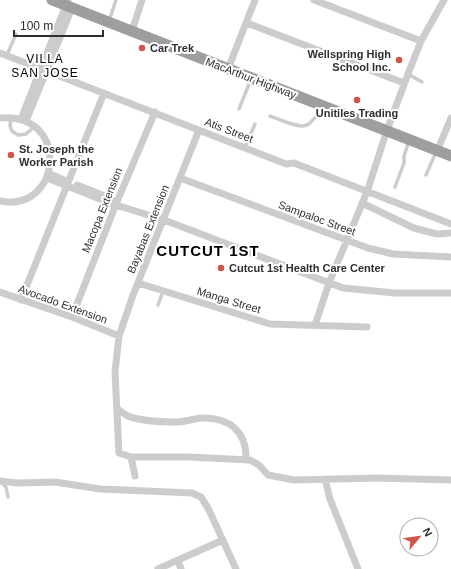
<svg xmlns="http://www.w3.org/2000/svg" width="451" height="569" font-family="Helvetica,sans-serif">
	<style>
		.lines { fill: none; stroke-linecap: round; stroke-linejoin: round }
		.service { stroke: #ccc; stroke-width: 3.5 }
		.minor { stroke: #ccc; stroke-width: 7 }
		.trunk { stroke: #9e9e9e; stroke-width: 11 }
		.poi-dot { fill: #cf5647; stroke: #fff; stroke-width: 1.5 }
		.labels { text-anchor: middle; dominant-baseline: central; stroke-width: 4; stroke-linejoin: round; paint-order: stroke }
		.poi-label { font-size: 11px; font-weight: bold; fill: #2f2f2f; stroke: #fff; text-anchor: start }
		.street-label { font-size: 11px; fill: #2f2f2f; stroke: #fff }
		.neighbourhood-label { font-size: 12px; letter-spacing: 1px; fill: #000; stroke: #fff }
		.district-label { font-size: 15px; font-weight: bold; letter-spacing: 1px; fill: #000; stroke: #fff }
	</style>
	<rect width="100%" height="100%" fill="#fff"/>
	<g class="lines">
		<path class="service" d="M109,21L116,0
			M7,55L16,34
			M408,74L422,82
			M239,109L251,79
			M270,116C278,119 300,129 307,125C313,122 318,113 322,108
			M11,119L10,126L12,131L18,135L26,134L34,127
			M245,148L255,124
			M426,175L436,152
			M395,187L404,163V156L409,141
			M158,305L163,291
			M1,482L6,487L8,497"/>
		<path class="minor" d="M314,0L421,41
			M247,23L404,83
			M132,31L142,0
			M0,53L286,164L294,163L451,224
			M228,69L255,0
			M0,118C72,112 61,214 0,201
			M21,119L68,0
			M26,121L72,8
			M199,130L133,295L119,336L115,372L119,453L131,457H189L250,460L259,465L268,475L294,480L377,478L451,480
			M437,151L451,118
			M48,173L66,181
			M47,178L110,203L164,220L343,288L395,293H451
			M180,178L368,248L393,254L451,257
			M77,185L110,198L116,204
			M362,203L414,228L437,234L451,233
			M138,283L270,324L367,327
			M0,292L72,317L119,336
			M21,300L104,93
			M72,317L116,204L155,112
			M315,325L329,283L367,192L387,130L408,74L421,41L444,0
			M117,409C121,411 124,414 128,416C139,421 167,422 179,422C187,421 194,419 201,418C229,417 247,431 246,460
			M131,457L135,476
			M325,479L330,499L358,569
			M0,481L18,483L55,482L100,489L192,493L201,497L208,508L236,569
			M178,561L181,569
			M158,569L223,540"/>
		<path class="trunk" d="M52,0L451,156"/>
	</g>
	<g class="poi-dot">
		<circle cx="142" cy="48" r="4"/>
		<circle cx="399" cy="60" r="4"/>
		<circle cx="357" cy="100" r="4"/>
		<circle cx="11" cy="155" r="4"/>
		<circle cx="221" cy="268" r="4"/>
	</g>
	<g class="labels">
		<g class="poi-label">
			<text x="150" y="48">Car Trek</text>
			<text x="391" y="54" text-anchor="end">Wellspring High<tspan x="391" dy="13">School Inc.</tspan></text>
			<text x="357" y="113" text-anchor="middle">Unitiles Trading</text>
			<text x="19" y="149">St. Joseph the<tspan x="19" dy="13">Worker Parish</tspan></text>
			<text x="229" y="268">Cutcut 1st Health Care Center</text>
		</g>
		<g class="street-label">
			<text transform="translate(251 78) rotate(21)">MacArthur Highway</text>
			<text transform="translate(229 130) rotate(21)">Atis Street</text>
			<text transform="translate(102 210) rotate(-68)">Macopa Extension</text>
			<text transform="translate(317 218) rotate(20)">Sampaloc Street</text>
			<text transform="translate(148 229) rotate(-68)">Bayabas Extension</text>
			<text transform="translate(229 300) rotate(17)">Manga Street</text>
			<text transform="translate(63 304) rotate(20)">Avocado Extension</text>
		</g>
		<g class="neighbourhood-label">
			<text x="45" y="59">VILLA<tspan x="45" dy="14">SAN JOSE</tspan></text>
		</g>
		<g class="district-label">
			<text x="208" y="250">CUTCUT 1ST</text>
		</g>
	</g>
	<g transform="translate(419 537) rotate(61)"><circle r="19" fill="#ffffff" stroke="#acacac"/>
	<path d="M0-3L7 15L0 10L-7 15Z" fill="#cf5647"/>
	<text y="-6" font-size="11" font-weight="bold" text-anchor="middle" fill="#2f2f2f">N</text>
	</g>
	<path d="M14 30v6h89v-6" fill="none" stroke="#2f2f2f" stroke-width="2"/>
	<text x="20" y="30" font-size="12" fill="#2f2f2f" stroke="#ffffff" stroke-width="3" paint-order="stroke">100 m</text>
</svg>
